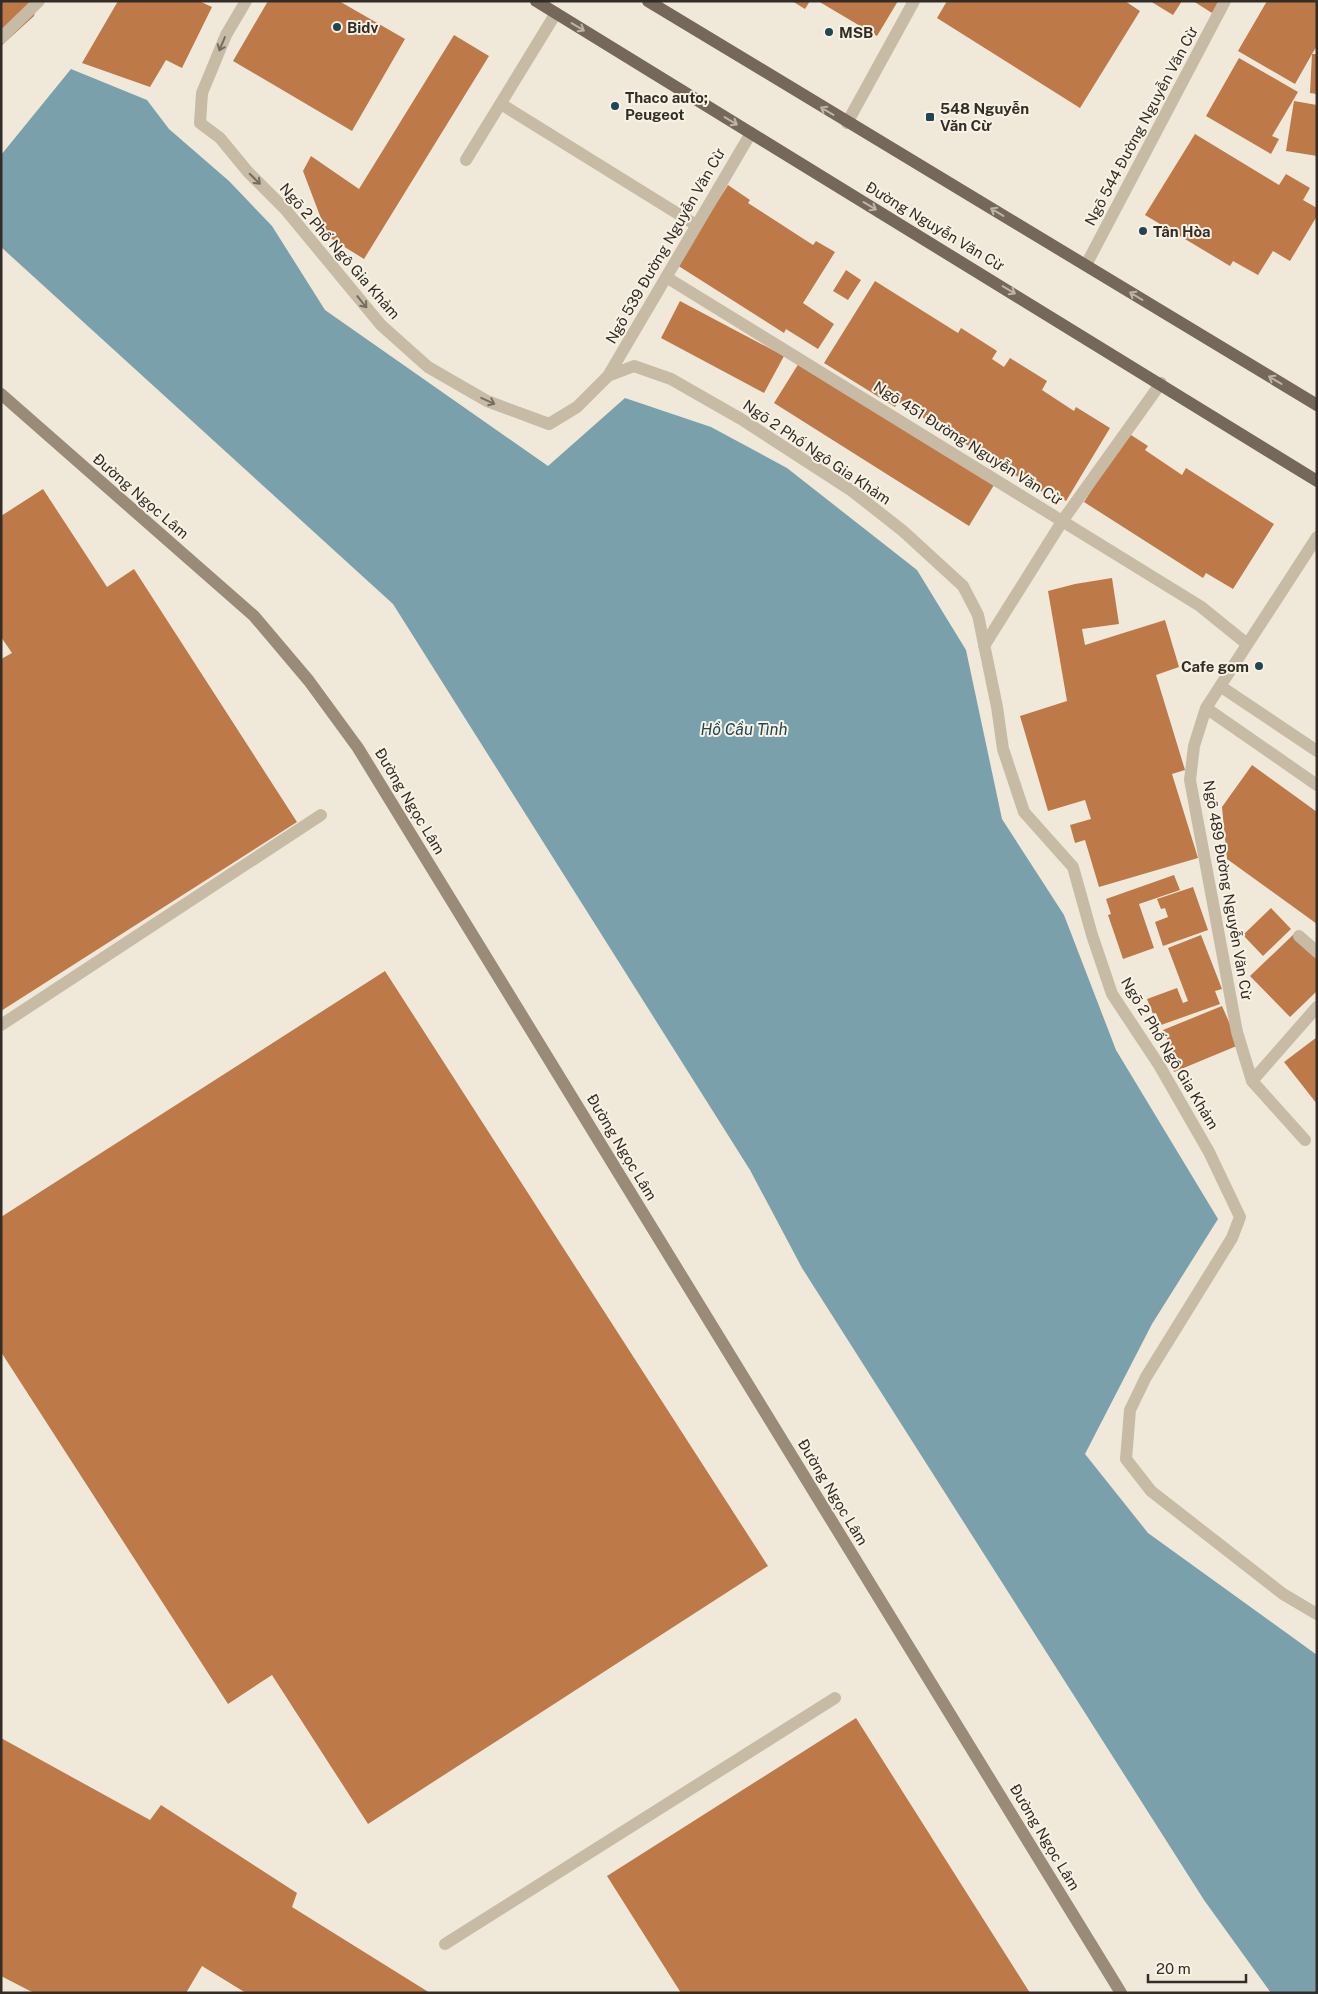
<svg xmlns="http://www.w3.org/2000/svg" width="1318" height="1994" font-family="'Public Sans',sans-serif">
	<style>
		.water { fill: #7aa1ab }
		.building { fill: #be7949 }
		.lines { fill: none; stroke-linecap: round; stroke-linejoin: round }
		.lane { stroke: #c7bba6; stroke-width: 12 }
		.street { stroke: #c7bba6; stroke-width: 12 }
		.secondary { stroke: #9a8a78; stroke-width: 12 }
		.primary { stroke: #756759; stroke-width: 12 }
		.oneway { stroke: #bdb3a6 }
		.oneway2 { stroke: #766d60 }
		.poi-dot { fill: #1f4652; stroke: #f8f2e5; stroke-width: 2 }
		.labels { text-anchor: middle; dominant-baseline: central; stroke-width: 4; stroke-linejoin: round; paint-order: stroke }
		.poi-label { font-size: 15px; font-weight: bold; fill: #332d27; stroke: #f8f2e5; text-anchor: start }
		.street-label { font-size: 15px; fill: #332d27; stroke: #f8f2e5 }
		.water-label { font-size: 16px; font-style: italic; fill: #1f4652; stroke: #f8f2e5 }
	</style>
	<rect width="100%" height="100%" fill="#f0e9da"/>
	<path class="water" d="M71,69L147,100L169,129L229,181L272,226L325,310L548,466L625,398L711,427L787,468L917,570L966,650L1002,819L1064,915L1116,1050L1218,1219L1152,1324L1085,1454L1148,1533L1317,1655V1993H1271L1204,1900L802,1268L750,1170L393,604L1,247V155Z"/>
	<path class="building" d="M1,1H38L34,16L1,46Z
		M118,1H199L212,7L182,68L166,60L150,87L82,63Z
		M268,1H339L405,39L352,131L233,61Z
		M792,1H810L805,9Z
		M818,1H898L877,36Z
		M947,1H1125L1140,11L1080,108L937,18Z
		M1150,1H1182L1173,15Z
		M1193,1H1219L1212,13Z
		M1267,1H1317V46L1312,54H1317V94L1310,93L1312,54L1295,84L1238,51Z
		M454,35L489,56L364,259L322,233L325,229L303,171L311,156L359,189Z
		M1239,58L1298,92L1272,136L1279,139L1271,154L1206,116Z
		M1294,101L1317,105V156L1286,151Z
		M1195,134L1279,185L1286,174L1310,188L1303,200L1317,208V216L1290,261L1273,251L1258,275L1233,261L1230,266L1145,215Z
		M728,185L750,200L748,203L813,245L816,241L835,252L803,303L834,324L818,349L786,329L784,333L677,265Z
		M846,270L861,280L848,300L833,291Z
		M875,281L958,333L961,328L997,351L992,359L1004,367L1010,358L1047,381L1042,390L1074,411L1076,407L1110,428L1066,501L1047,489L1044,493L898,402L895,407L824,363Z
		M680,301L784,356L764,393L661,338Z
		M799,363L994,485L969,526L774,403Z
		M1128,433L1148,446L1145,450L1182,475L1186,468L1274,524L1233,589L1206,573L1203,578L1084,502Z
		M43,489L107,587L134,569L297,822L1,1011V659L12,653L1,637V516Z
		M1112,578L1119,624L1082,629L1085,645L1165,620L1179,667L1156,675L1185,770L1172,774L1198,858L1099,887L1085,840L1075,843L1070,825L1091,819L1085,800L1048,811L1020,716L1067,701L1048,591L1075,584Z
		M1252,765L1317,812V924L1227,859L1222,807Z
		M1174,875L1180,890L1139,904L1154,948L1123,959L1108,915L1111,914L1106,899Z
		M1193,887L1208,930L1163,946L1155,922L1168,917L1165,908L1161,909L1157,899Z
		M1271,908L1291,929L1263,956L1243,935Z
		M1295,933L1317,956V991L1290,1017L1250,976Z
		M1201,935L1222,989L1215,991L1220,1004L1161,1025L1156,1013L1153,1014L1147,999L1177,988L1183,1003L1188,1001L1168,948Z
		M385,971L768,1566L368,1824L272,1675L228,1704L1,1352V1217Z
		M1222,1006L1239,1045L1174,1072L1167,1053L1172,1050L1163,1030Z
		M1317,1037V1104L1284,1062Z
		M856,1718L1030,1993H681L607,1876Z
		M1,1738L150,1820L161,1805L297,1893L292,1907L430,1993H246L202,1966L186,1993H34L1,1976Z"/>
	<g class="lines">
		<path class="lane" d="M1,38L39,1
			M501,104L696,225
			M466,160L556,13
			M1,1025L321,815
			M445,1944L835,1698"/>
		<path class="street" d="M246,1L226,35L202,93L200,123L220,138L248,172L285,209L381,325L428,367L487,401L549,424L577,407L608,376L634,366L671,379L741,419L852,491L903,531L963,586L978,615L997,707L1003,749L1024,812L1073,867L1092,935L1112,994L1159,1065L1209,1152L1240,1217L1232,1238L1146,1377L1130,1410L1126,1459L1151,1491L1283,1594L1317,1614
			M847,123L914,1
			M1086,265L1225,1
			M666,277L1200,606L1247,644
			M608,376L751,133
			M984,646L1063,520L1161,383
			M1220,686L1317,751
			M1206,708L1317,785
			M1299,936L1317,952
			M1252,1081L1317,1007
			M1305,1140L1252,1081L1237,1032L1190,780L1194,746L1206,708L1317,537"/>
		<path class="secondary" d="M1,394L254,616L309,681L358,748L1121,1993"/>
		<path class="primary" d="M536,1L1317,481
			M648,1L1317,405"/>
	</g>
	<defs><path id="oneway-shaft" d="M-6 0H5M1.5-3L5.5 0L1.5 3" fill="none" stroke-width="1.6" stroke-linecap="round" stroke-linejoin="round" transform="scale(1.25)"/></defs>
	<g class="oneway">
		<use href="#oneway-shaft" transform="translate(578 27) rotate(31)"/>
		<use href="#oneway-shaft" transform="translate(827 111) rotate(-149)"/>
		<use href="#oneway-shaft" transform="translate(731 121) rotate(31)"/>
		<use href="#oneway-shaft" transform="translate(870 206) rotate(31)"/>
		<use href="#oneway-shaft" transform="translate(997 212) rotate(-149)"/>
		<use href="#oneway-shaft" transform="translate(1009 290) rotate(31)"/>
		<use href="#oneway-shaft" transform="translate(1136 296) rotate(-149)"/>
		<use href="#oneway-shaft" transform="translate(1275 380) rotate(-149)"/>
	</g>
	<g class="oneway2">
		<use href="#oneway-shaft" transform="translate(222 44) rotate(113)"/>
		<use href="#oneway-shaft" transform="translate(255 179) rotate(45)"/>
		<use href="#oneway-shaft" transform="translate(362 302) rotate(51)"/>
		<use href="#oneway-shaft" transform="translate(488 401) rotate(24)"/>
	</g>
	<g class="poi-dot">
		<circle cx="337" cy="27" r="5"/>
		<circle cx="829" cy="32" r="5"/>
		<circle cx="615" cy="106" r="5"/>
		<rect x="925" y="112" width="10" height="10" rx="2.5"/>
		<circle cx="1143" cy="231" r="5"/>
		<circle cx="1259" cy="666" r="5"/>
	</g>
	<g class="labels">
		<g class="poi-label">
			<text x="347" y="27">Bidv</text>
			<text x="839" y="32">MSB</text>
			<text x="625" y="97">Thaco auto;<tspan x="625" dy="17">Peugeot</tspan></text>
			<text x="940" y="108">548 Nguyễn<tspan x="940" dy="17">Văn Cừ</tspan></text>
			<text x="1153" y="231">Tân Hòa</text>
			<text x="1249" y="666" text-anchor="end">Cafe gom</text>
		</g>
		<g class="street-label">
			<text transform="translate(1141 126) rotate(-62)">Ngõ 544 Đường Nguyễn Văn Cừ</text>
			<text transform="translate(935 226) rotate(31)">Đường Nguyễn Văn Cừ</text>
			<text transform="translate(665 246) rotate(-60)">Ngõ 539 Đường Nguyễn Văn Cừ</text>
			<text transform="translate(340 251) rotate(49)">Ngõ 2 Phố Ngô Gia Khảm</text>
			<text transform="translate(968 443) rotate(32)">Ngõ 451 Đường Nguyễn Văn Cừ</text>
			<text transform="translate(817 452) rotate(34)">Ngõ 2 Phố Ngô Gia Khảm</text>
			<text transform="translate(141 496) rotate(41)">Đường Ngọc Lâm</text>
			<text transform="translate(410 801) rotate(59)">Đường Ngọc Lâm</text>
			<text transform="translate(1228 890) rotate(80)">Ngõ 489 Đường Nguyễn Văn Cừ</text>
			<text transform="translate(1170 1053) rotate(59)">Ngõ 2 Phố Ngô Gia Khảm</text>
			<text transform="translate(622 1147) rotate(59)">Đường Ngọc Lâm</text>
			<text transform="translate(833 1492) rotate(59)">Đường Ngọc Lâm</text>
			<text transform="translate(1045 1837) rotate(59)">Đường Ngọc Lâm</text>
		</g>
		<g class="water-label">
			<text x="744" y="729">Hồ Cầu Tình</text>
		</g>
	</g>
	<rect width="1318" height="1994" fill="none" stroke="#332d27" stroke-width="5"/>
	<path d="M1148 1974v8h98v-8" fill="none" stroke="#332d27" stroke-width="2.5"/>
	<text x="1156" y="1974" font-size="15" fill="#332d27" stroke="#f8f2e5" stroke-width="4" paint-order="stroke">20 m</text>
</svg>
